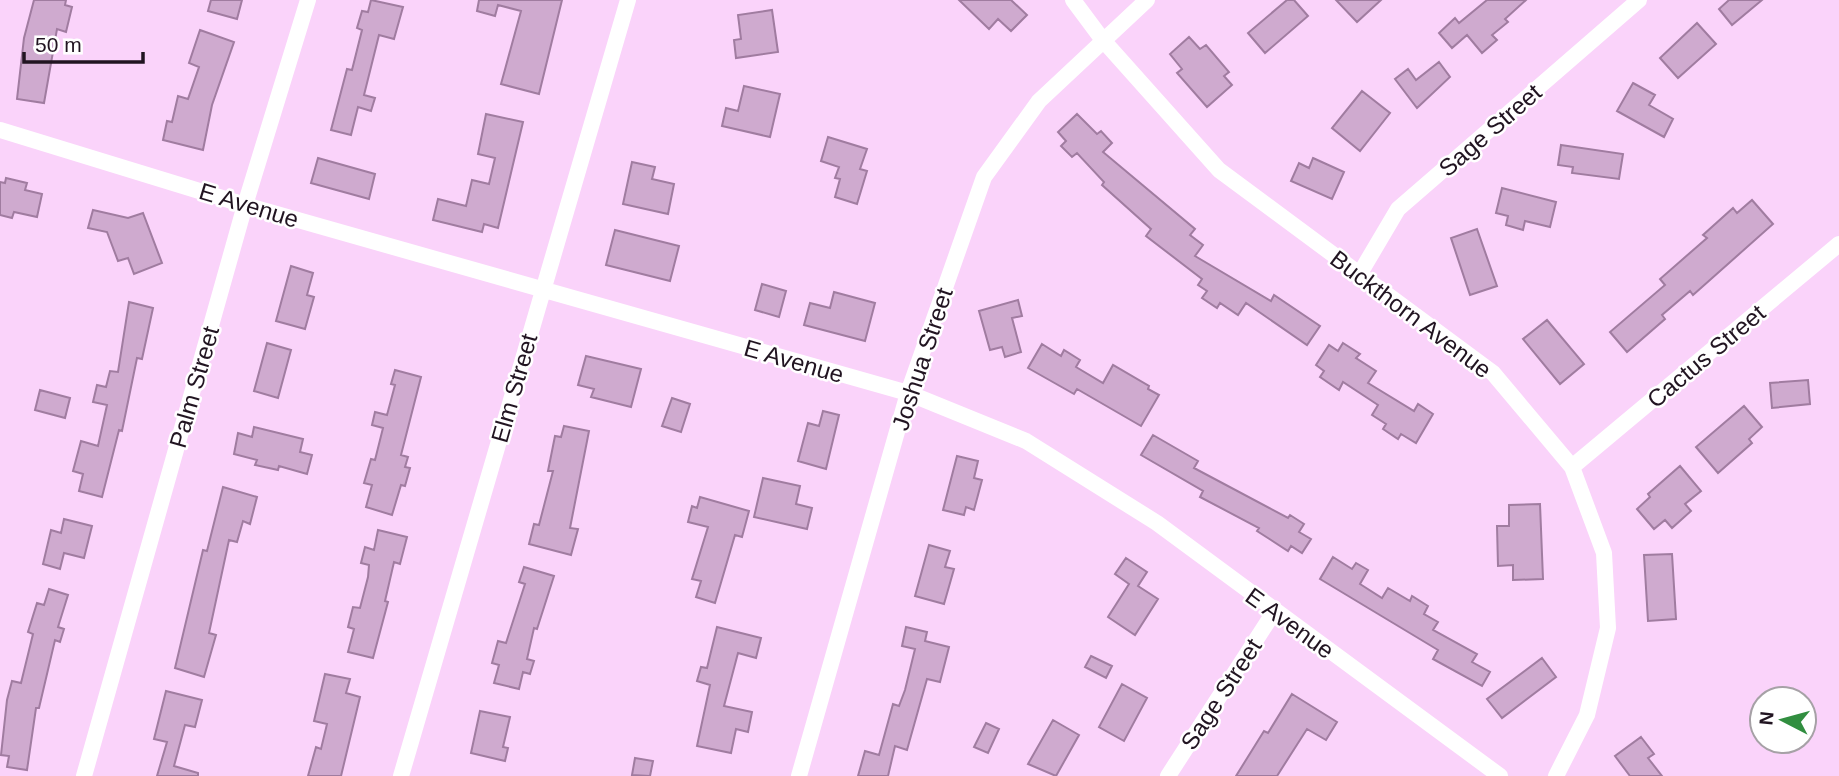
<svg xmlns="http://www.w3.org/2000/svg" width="1839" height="776" font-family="Helvetica,sans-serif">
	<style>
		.building { fill: #cfaacf; stroke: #a07ca0; stroke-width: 2 }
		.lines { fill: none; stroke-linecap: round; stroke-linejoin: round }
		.minor { stroke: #fff; stroke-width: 16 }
		.labels { text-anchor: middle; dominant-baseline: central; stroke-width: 5; stroke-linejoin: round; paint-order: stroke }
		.street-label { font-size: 24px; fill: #211421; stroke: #fff }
	</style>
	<rect width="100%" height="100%" fill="#fad3fa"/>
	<path class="building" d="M34,0H66L65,5L72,7L66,32L57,29L44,103L17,99L24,38Z
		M211,0H242L237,19L208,11Z
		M371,0L403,7L394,39L379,35L364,95L375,98L371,111L358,107L351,135L331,130L347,69L352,70L362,30L357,28L362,11L368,12Z
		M479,0H562L539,94L501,84L521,11L498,5L495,16L477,11Z
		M959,0H1011L1027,15L1011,31L998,19L989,29Z
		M1287,0H1294L1308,16L1265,53L1248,33Z
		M1336,0H1381L1357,22Z
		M1487,0H1526L1505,19L1508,22L1492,35L1497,40L1482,53L1467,35L1452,48L1439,33L1455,18L1459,23Z
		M1729,0H1762L1732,25L1719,9Z
		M772,10L778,52L736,58L734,40L741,39L738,15Z
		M1697,23L1716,44L1678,78L1660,58Z
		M200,30L234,42L212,105L203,150L163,140L167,121L172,122L178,96L188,99L199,67L189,63Z
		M1189,37L1200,49L1206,45L1229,72L1224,76L1232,85L1207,107L1177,73L1182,69L1170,54Z
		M1439,62L1450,77L1417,108L1395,79L1408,69L1416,80Z
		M1633,83L1655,95L1649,105L1673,119L1664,137L1617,111Z
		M744,86L780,94L770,137L722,126L726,108L738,111Z
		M1362,91L1390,113L1360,151L1332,128Z
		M486,114L523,122L498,228L484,224L482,232L433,220L438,199L466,206L472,180L489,184L495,158L478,154Z
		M1077,114L1097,134L1101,131L1112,143L1103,152L1195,229L1190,235L1203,245L1195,256L1271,301L1274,295L1320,326L1307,345L1246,303L1238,315L1220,303L1217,308L1202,298L1207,291L1198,285L1202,279L1146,236L1151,229L1102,185L1104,182L1077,153L1072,157L1061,146L1066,141L1058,132Z
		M828,137L867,149L860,169L867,171L857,204L835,197L840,179L835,178L839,167L821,161Z
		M1561,145L1623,154L1619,179L1572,173L1573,167L1558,165Z
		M318,158L375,174L369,199L311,183Z
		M1313,158L1344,172L1332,199L1291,181L1299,163L1309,168Z
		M632,162L655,167L652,179L674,184L668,214L623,204Z
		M6,178L27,183L25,190L42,194L37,217L14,212L12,218L0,215V182L5,183Z
		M1502,188L1556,202L1550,227L1525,221L1523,230L1506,225L1508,216L1496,213Z
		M1752,200L1773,224L1693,295L1690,291L1662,315L1665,319L1627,352L1610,332L1665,285L1660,279L1707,238L1703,235L1733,208L1737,213Z
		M93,210L128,218L143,213L162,263L134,274L128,258L118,261L107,232L88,228Z
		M1477,229L1497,286L1470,295L1451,238Z
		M615,230L679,246L670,281L606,265Z
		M291,266L313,273L307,295L314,297L305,329L276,321Z
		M762,284L786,291L779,317L755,310Z
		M834,292L875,303L865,341L804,325L810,303L830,308Z
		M1018,300L1022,316L1012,318L1021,352L1005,357L1002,347L990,350L979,311Z
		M129,302L153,308L142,359L137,358L122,431L119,430L102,497L79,491L83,474L73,471L81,441L98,446L107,405L93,402L97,385L106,387L110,371L118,372Z
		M1547,320L1584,364L1560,384L1523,339Z
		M267,343L291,350L278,398L254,391Z
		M1343,343L1360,354L1356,358L1376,371L1368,383L1414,411L1418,404L1433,414L1416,443L1401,434L1398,439L1383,429L1386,424L1372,415L1378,405L1343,382L1339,390L1320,377L1324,371L1316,365L1329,345L1338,351Z
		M1042,344L1061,356L1064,350L1080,360L1076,367L1103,383L1113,365L1149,386L1148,389L1159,395L1141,426L1077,389L1074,394L1028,368Z
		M586,356L641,369L631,407L591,397L594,389L578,385Z
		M395,370L421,377L401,455L408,457L405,467L410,468L405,486L401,485L392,515L366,507L372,485L364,483L371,459L375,460L383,428L372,425L375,412L387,415L395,385L391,384Z
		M1808,380L1810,404L1772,408L1770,383Z
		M40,390L70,398L65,418L35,410Z
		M672,398L690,404L681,432L662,426Z
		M1744,406L1762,427L1749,439L1752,443L1718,473L1696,447Z
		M823,411L839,415L826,469L798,461L808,423L819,426Z
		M564,426L589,431L570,528L578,529L571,555L529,544L534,524L539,525L553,471H548L555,436L561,437Z
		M254,427L303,439L300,452L312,455L307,474L279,466L278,470L255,465L257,460L234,454L238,433L252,437Z
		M1153,435L1198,461L1194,468L1288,518L1290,515L1304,524L1299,532L1311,539L1302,553L1291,546L1288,551L1257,531L1259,528L1200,497L1203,491L1141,455Z
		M957,456L978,461L974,478L982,480L974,510L966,507L964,515L943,510Z
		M1680,466L1701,491L1685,504L1691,511L1672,528L1665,520L1654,529L1637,509L1650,497L1648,494Z
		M763,478L800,486L796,504L812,508L807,529L754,517Z
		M223,487L257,497L250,524L243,521L237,542L229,540L209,633L216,635L204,677L175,668L203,550L207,551Z
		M700,497L749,511L742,537L735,535L715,603L696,597L701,581L692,579L708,527L688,522L692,506L697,508Z
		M1540,504L1543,579L1513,580V565L1498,566L1497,526H1509V505Z
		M64,519L92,526L84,558L64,553L60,569L43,564L51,530L61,533Z
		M378,530L407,537L400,564L394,562L385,601L388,602L373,658L348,652L354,629L348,627L353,607L360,608L368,577L369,565L361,563L365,547L374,550Z
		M929,545L950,551L945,567L954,569L944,604L915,596Z
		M1672,554L1676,619L1648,621L1644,555Z
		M1333,557L1352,569L1356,563L1368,570L1360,584L1382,598L1388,588L1410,601L1412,596L1428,606L1424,614L1438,622L1433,630L1477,654L1472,662L1490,672L1482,686L1433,659L1438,650L1320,579Z
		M1126,558L1147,572L1138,586L1158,599L1135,635L1108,617L1129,584L1115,574Z
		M524,567L554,576L537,629L534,628L527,659L534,661L530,674L523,672L519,689L494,683L499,665L492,663L498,641L506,643L525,584L519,582Z
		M49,589L68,595L58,627L64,629L60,642L55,640L39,708H36L27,770L7,767L9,756L1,755L7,700L12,681L21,683L33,634L28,632L37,603L44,605Z
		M717,627L761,638L756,658L738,653L724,706L752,712L748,732L736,729L731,753L697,746L710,685L697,681L701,667L707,668Z
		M906,627L927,632L925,641L949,647L940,682L927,679L907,750L895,746L888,776H858L865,751L879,755L893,704L899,706L905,690L915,649L902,646Z
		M1091,656L1112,666L1106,678L1085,667Z
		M1542,658L1556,677L1502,718L1487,699Z
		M325,674L350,679L346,693L360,697L341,776H308L316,747L321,749L327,724L314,721Z
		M1122,684L1147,698L1124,741L1099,727Z
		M166,691L202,700L195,727L185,725L174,766L198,773V776H157L167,742L154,739Z
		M1292,694L1337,722L1326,740L1307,729L1277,776H1236L1264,731L1268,733Z
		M480,711L510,717L503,747L508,748L505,761L471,753Z
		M1053,720L1079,735L1056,776L1028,764Z
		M986,723L999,729L988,753L974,747Z
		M1641,737L1654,754L1648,758L1662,776H1630L1615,756Z
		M635,758L653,761L650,776L632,775Z"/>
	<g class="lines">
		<path class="minor" d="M1073,0L1102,39L1219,170L1493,373L1572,467L1604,553L1608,628L1587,715L1556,776
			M0,130L245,205L908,393L1026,441L1157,523L1500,776
			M1359,275L1398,209L1639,0
			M1572,467L1839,244
			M84,776L245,205L308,0
			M401,776L628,0
			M799,776L908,393L984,177L1039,101L1147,0
			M1168,776L1274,612"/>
	</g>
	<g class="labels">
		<g class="street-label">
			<text transform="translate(1490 130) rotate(-41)">Sage Street</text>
			<text transform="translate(249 205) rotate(17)">E Avenue</text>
			<text transform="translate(1411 314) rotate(37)">Buckthorn Avenue</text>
			<text transform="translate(1706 356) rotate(-40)">Cactus Street</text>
			<text transform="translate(922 359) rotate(-72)">Joshua Street</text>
			<text transform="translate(794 361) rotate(16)">E Avenue</text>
			<text transform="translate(194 387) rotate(-74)">Palm Street</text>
			<text transform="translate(514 388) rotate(-74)">Elm Street</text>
			<text transform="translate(1290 623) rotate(36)">E Avenue</text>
			<text transform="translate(1221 694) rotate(-57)">Sage Street</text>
		</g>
	</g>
	<g transform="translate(1783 720) rotate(276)"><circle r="33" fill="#ffffff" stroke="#a6a1a6" stroke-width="2"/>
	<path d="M0-5L12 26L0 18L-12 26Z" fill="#318e40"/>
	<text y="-10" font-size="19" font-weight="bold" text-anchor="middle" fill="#211421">N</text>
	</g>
	<path d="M24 52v10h119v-10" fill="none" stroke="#211421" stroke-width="3.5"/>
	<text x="35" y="52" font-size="21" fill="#211421" stroke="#ffffff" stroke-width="5" paint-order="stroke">50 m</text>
</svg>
